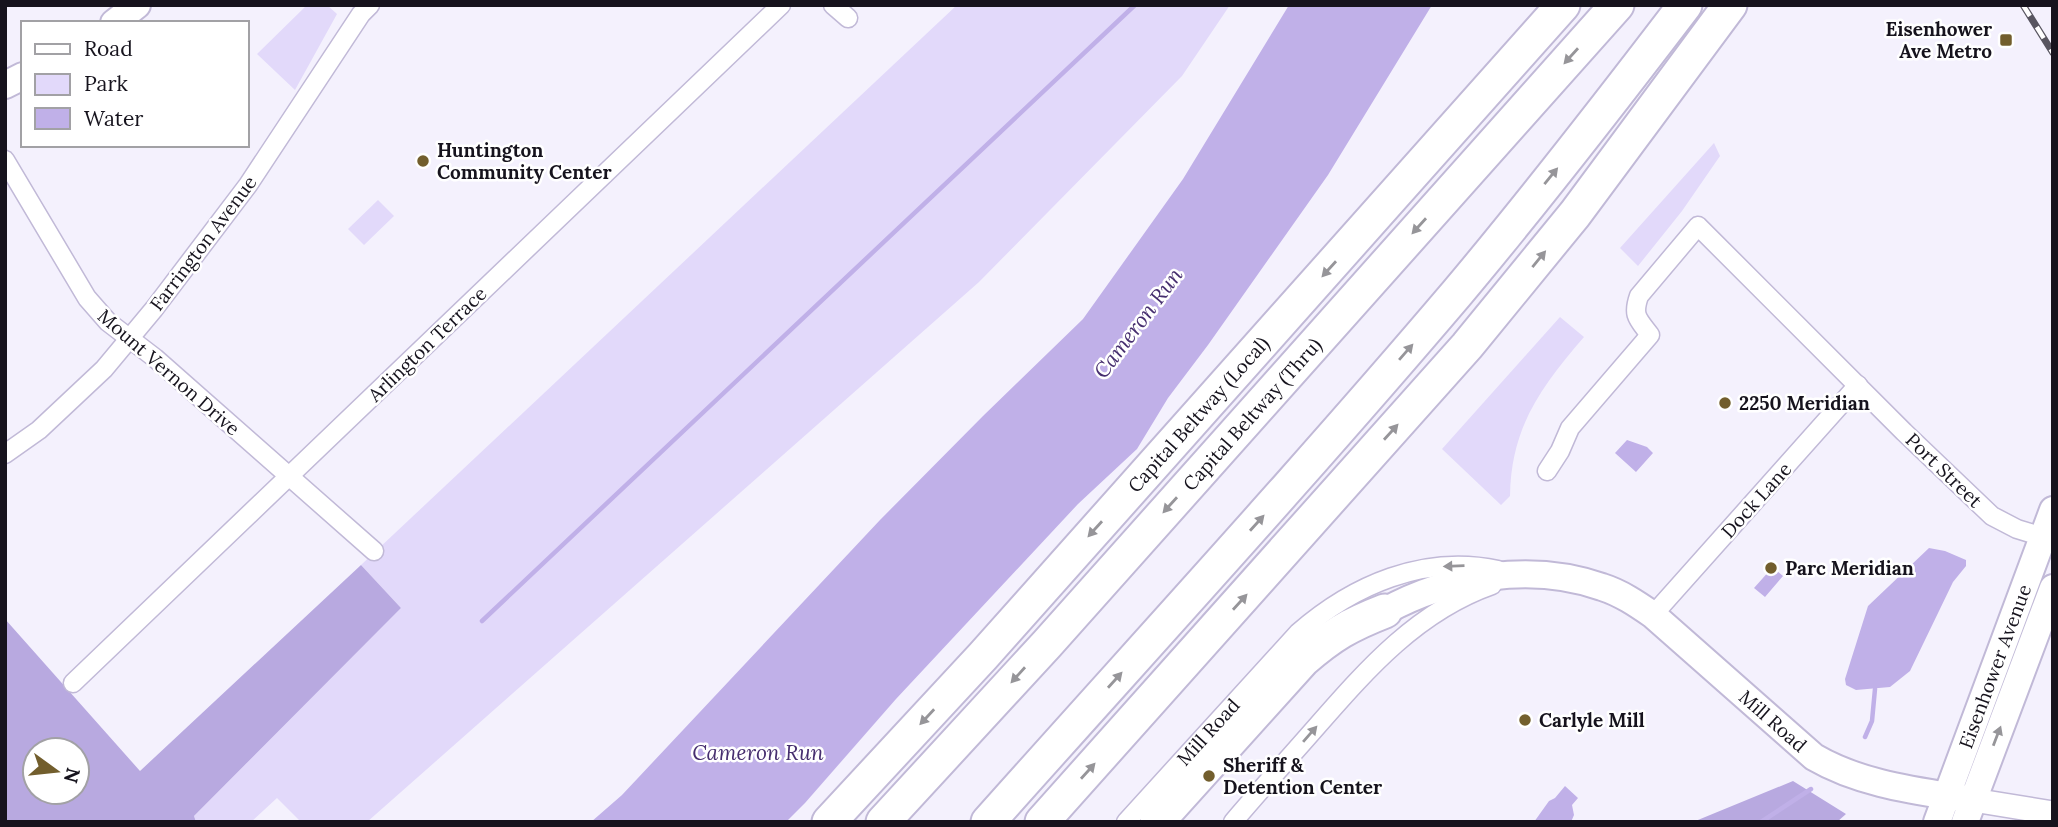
<svg xmlns="http://www.w3.org/2000/svg" width="2058" height="827" font-family="Lora,serif">
	<style>
		.green { fill: #e2d9fa }
		.forest { fill: #b8a9e0; fill-rule: evenodd }
		.water { fill: #c0b0e8 }
		.lines { fill: none; stroke-linecap: round; stroke-linejoin: round }
		.stream { stroke: #c0b0e8; stroke-width: 4.5 }
		.minor-casing { stroke: #c1b9d7; stroke-width: 21 }
		.tertiary-casing { stroke: #c1b9d7; stroke-width: 26 }
		.secondary-casing { stroke: #c1b9d7; stroke-width: 30 }
		.motorway-casing { stroke: #c1b9d7; stroke-width: 37 }
		.minor { stroke: #fff; stroke-width: 18 }
		.tertiary { stroke: #fff; stroke-width: 23 }
		.secondary { stroke: #fff; stroke-width: 26 }
		.motorway { stroke: #fff; stroke-width: 33 }
		.rail-casing { stroke: #585560; stroke-width: 7 }
		.rail { stroke: #fff; stroke-width: 4.5; stroke-dasharray: 13; stroke-linecap: butt }
		.oneway { fill: #969599 }
		.poi-dot { fill: #725e2d; stroke: #fff; stroke-width: 2.5 }
		.labels { text-anchor: middle; dominant-baseline: central; stroke-width: 5; stroke-linejoin: round; paint-order: stroke }
		.poi-label { font-size: 19px; font-weight: bold; fill: #16131d; stroke: #fff; text-anchor: start }
		.street-label { font-size: 19px; fill: #16131d; stroke: #fff }
		.water-label { font-size: 21px; font-style: italic; fill: #462e6f; stroke: #fff }
	</style>
	<rect width="100%" height="100%" fill="#f4f1fd"/>
	<path class="green" d="M307,5H327L337,14L295,90L257,54Z
		M957,5H1230L1182,76L979,282L367,822H301L277,798L251,822H196L194,816L401,608L361,565Z
		M1714,143L1720,156L1682,211L1638,266L1620,248Z
		M378,200L394,216L364,245L348,229Z
		M1560,317L1584,337C1541,387 1511,427 1510,496L1501,505L1442,449Z"/>
	<path class="forest" d="M361,565L401,608L194,816L196,822H5V619L140,771ZM35,750H77V792H35Z
		M1793,781L1846,814L1837,822H1693Z"/>
	<path class="water" d="M1289,5H1432L1328,175L1208,345L1168,398L1137,449L1078,504L896,699L805,803L786,822H591L622,795L880,520L983,416L1083,319L1183,179Z
		M1627,440L1647,447L1653,453L1636,472L1615,453Z
		M1929,548L1945,551L1966,560V566L1953,582L1910,671L1890,687L1856,690L1846,685L1845,679L1868,606Z
		M1771,569H1775L1783,576L1765,597L1754,588Z
		M1565,786L1578,798L1572,805L1574,815L1571,822H1534L1549,801L1555,798Z"/>
	<g class="lines">
		<path class="stream" d="M482,621L1135,5
			M1865,737L1872,721L1875,689
			M1761,822L1811,789"/>
		<defs>
			<g id="minor">
				<path d="M833,5L848,18"/>
				<path d="M5,160L87,298L108,322L155,358L374,551"/>
				<path d="M5,454L39,430L104,369L154,309L248,185L361,14L370,5"/>
				<path d="M1547,471L1560,451L1570,428L1650,335C1638,319 1632,316 1639,296L1698,226L1904,432L1992,516L2017,529L2053,540"/>
				<path d="M1653,615L1858,385"/>
				<path d="M73,683L781,5"/>
				<path id="s1" d="M1126,822L1298,633C1353,585 1424,554 1498,570"/>
				<path d="M1233,822C1261,789 1290,757 1318,725C1368,668 1418,611 1492,585"/>
			</g>
			<path id="tertiary" d="M1973,800L2053,813"/>
			<g id="secondary">
				<path d="M114,23L137,5"/>
				<path d="M5,85L23,76"/>
				<path id="s2" d="M1385,611C1449,576 1531,562 1602,587C1621,593 1637,604 1653,615L1814,757C1862,785 1919,791 1973,800"/>
				<path id="s3" d="M1937,822L2053,510"/>
				<path d="M1965,822L2053,588"/>
			</g>
			<g id="motorway">
				<path id="s4" d="M829,822L983,656L1563,5"/>
				<path id="s5" d="M883,822L1047,644L1617,5"/>
				<path d="M988,822C1145,646 1304,473 1457,293C1536,199 1611,102 1685,5"/>
				<path d="M1042,822L1467,346L1575,214L1730,5"/>
				<path d="M1157,822L1303,660C1332,635 1349,625 1385,611"/>
			</g>
		</defs>
		<use href="#minor" class="minor-casing"/>
		<use href="#tertiary" class="tertiary-casing"/>
		<use href="#secondary" class="secondary-casing"/>
		<use href="#motorway" class="motorway-casing"/>
		<use href="#minor" class="minor"/>
		<use href="#tertiary" class="tertiary"/>
		<use href="#secondary" class="secondary"/>
		<use href="#motorway" class="motorway"/>
		<defs>
			<path id="rail" d="M2023,5L2053,53"/>
		</defs>
		<use href="#rail" class="rail-casing"/>
		<use href="#rail" class="rail"/>
	</g>
	<defs><path id="oneway-solid" d="M-6-.8H1V-3.2L6.5 0L1 3.2V.8H-6Z" transform="scale(1.75)"/></defs>
	<g class="oneway">
		<use href="#oneway-solid" transform="translate(1571 56) rotate(132)"/>
		<use href="#oneway-solid" transform="translate(1551 176) rotate(-51)"/>
		<use href="#oneway-solid" transform="translate(1419 226) rotate(132)"/>
		<use href="#oneway-solid" transform="translate(1539 259) rotate(-51)"/>
		<use href="#oneway-solid" transform="translate(1329 269) rotate(132)"/>
		<use href="#oneway-solid" transform="translate(1406 352) rotate(-49)"/>
		<use href="#oneway-solid" transform="translate(1391 432) rotate(-48)"/>
		<use href="#oneway-solid" transform="translate(1170 505) rotate(132)"/>
		<use href="#oneway-solid" transform="translate(1257 523) rotate(-48)"/>
		<use href="#oneway-solid" transform="translate(1095 529) rotate(132)"/>
		<use href="#oneway-solid" transform="translate(1454 566) rotate(178)"/>
		<use href="#oneway-solid" transform="translate(1240 602) rotate(-48)"/>
		<use href="#oneway-solid" transform="translate(1018 675) rotate(132)"/>
		<use href="#oneway-solid" transform="translate(1115 680) rotate(-48)"/>
		<use href="#oneway-solid" transform="translate(927 717) rotate(133)"/>
		<use href="#oneway-solid" transform="translate(1310 734) rotate(-49)"/>
		<use href="#oneway-solid" transform="translate(1997 736) rotate(-69)"/>
		<use href="#oneway-solid" transform="translate(1088 771) rotate(-48)"/>
	</g>
	<g class="poi-dot">
		<rect x="1999" y="33" width="14" height="14" rx="3.5"/>
		<circle cx="423" cy="161" r="7"/>
		<circle cx="1725" cy="403" r="7"/>
		<circle cx="1771" cy="568" r="7"/>
		<circle cx="1525" cy="720" r="7"/>
		<circle cx="1209" cy="776" r="7"/>
	</g>
	<g class="labels">
		<g class="poi-label">
			<text x="1992" y="29" text-anchor="end">Eisenhower<tspan x="1992" dy="22">Ave Metro</tspan></text>
			<text x="437" y="150">Huntington<tspan x="437" dy="22">Community Center</tspan></text>
			<text x="1739" y="403">2250 Meridian</text>
			<text x="1785" y="568">Parc Meridian</text>
			<text x="1539" y="720">Carlyle Mill</text>
			<text x="1223" y="765">Sheriff &amp;<tspan x="1223" dy="22">Detention Center</tspan></text>
		</g>
		<g class="street-label">
			<text transform="translate(203 243) rotate(-53)">Farrington Avenue</text>
			<text transform="translate(427 344) rotate(-44)">Arlington Terrace</text>
			<text transform="translate(169 372) rotate(41)">Mount Vernon Drive</text>
			<text stroke="none"><textPath href="#s4" startOffset="550">Capital Beltway (Local)</textPath></text>
			<text stroke="none"><textPath href="#s5" startOffset="550">Capital Beltway (Thru)</textPath></text>
			<text transform="translate(1944 470) rotate(44)">Port Street</text>
			<text transform="translate(1756 500) rotate(-48)">Dock Lane</text>
			<text stroke="none"><textPath href="#s3" startOffset="166">Eisenhower Avenue</textPath></text>
			<text stroke="none"><textPath href="#s2" startOffset="443">Mill Road</textPath></text>
			<text stroke="none"><textPath href="#s1" startOffset="122">Mill Road</textPath></text>
		</g>
		<g class="water-label">
			<text transform="translate(1138 323) rotate(-53)">Cameron Run</text>
			<text x="758" y="752">Cameron Run</text>
		</g>
	</g>
	<rect width="2058" height="827" fill="none" stroke="#16131d" stroke-width="14"/>
	<rect x="21" y="21" width="228" height="126" fill="#ffffff" stroke="#a2a1a5" stroke-width="2"/>
	<rect x="35" y="44" width="35" height="10" fill="#ffffff" stroke="#a2a1a5" stroke-width="2"/>
	<text x="84" y="56" font-size="21" fill="#16131d">Road</text>
	<rect x="35" y="74" width="35" height="21" fill="#e2d9fa" stroke="#a2a1a5" stroke-width="2"/>
	<text x="84" y="91" font-size="21" fill="#16131d">Park</text>
	<rect x="35" y="108" width="35" height="21" fill="#c0b0e8" stroke="#a2a1a5" stroke-width="2"/>
	<text x="84" y="126" font-size="21" fill="#16131d">Water</text>
	<g transform="translate(56 771) rotate(105)"><circle r="33" fill="#ffffff" stroke="#a2a1a5" stroke-width="2"/>
	<path d="M0-5L12 26L0 18L-12 26Z" fill="#725e2d"/>
	<text y="-10" font-size="19" font-weight="bold" text-anchor="middle" fill="#16131d">N</text>
	</g>
</svg>
